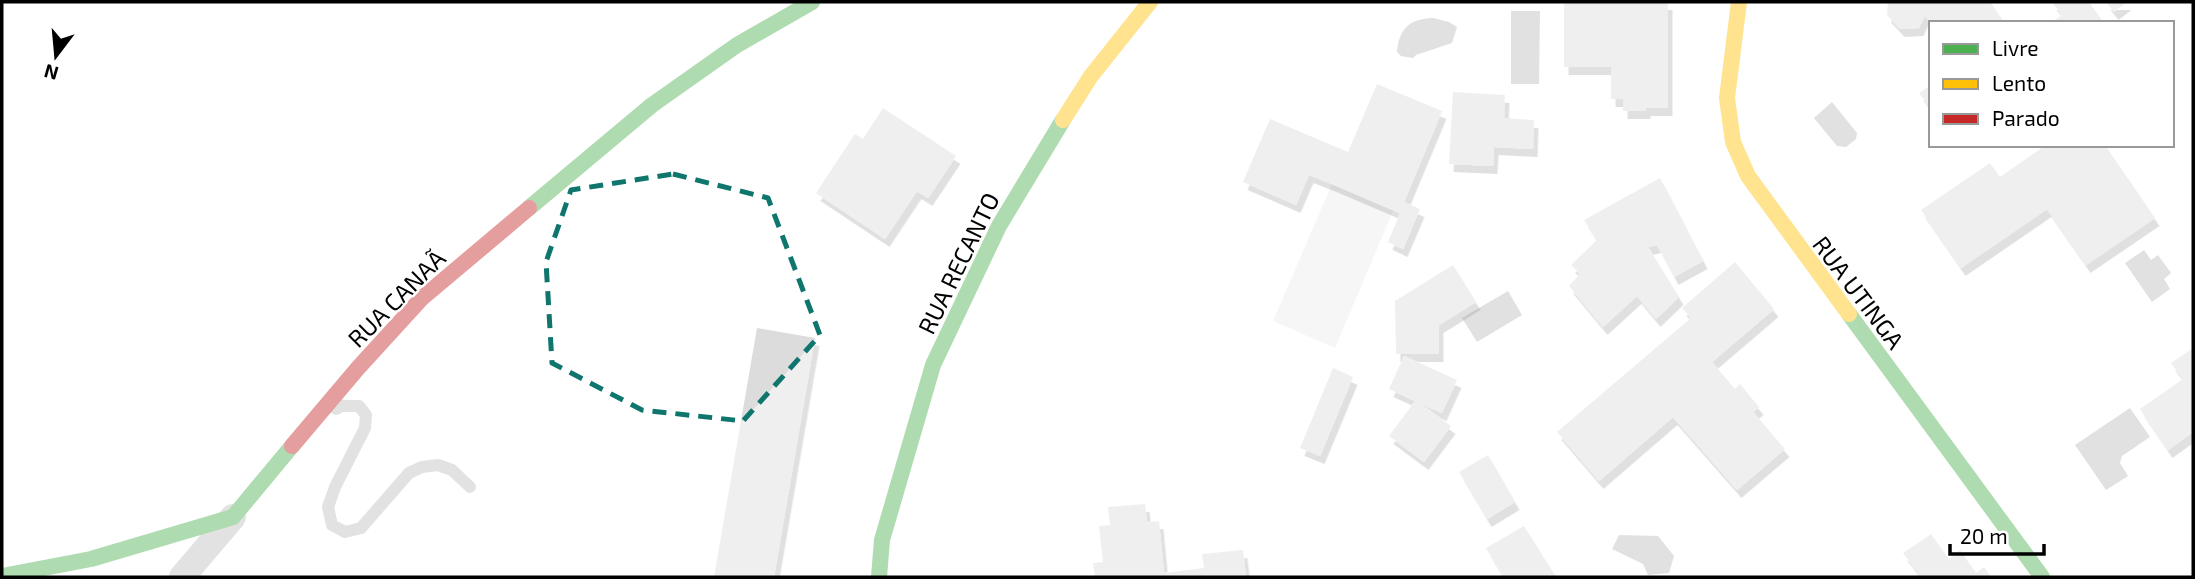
<svg xmlns="http://www.w3.org/2000/svg" width="2195" height="579" font-family="'Exo 2',sans-serif">
	<style>
		.green { fill: #eaeaea }
		.water { fill: #bcbcbc }
		.building { fill: #dcdcdc; filter: url(#shadow) }
		.lines { fill: none; stroke-linecap: round; stroke-linejoin: round }
		.lane { stroke: #bebebe; stroke-width: 12 }
		.street { stroke: #bebebe; stroke-width: 26 }
		.fast { stroke: #4caf50; stroke-width: 16 }
		.slow { stroke: #ffc107; stroke-width: 16 }
		.jam { stroke: #c62828; stroke-width: 16 }
		.marked { fill: none; stroke: #0f766e; stroke-width: 5; stroke-dasharray: 14 9; stroke-linejoin: round }
		.labels { text-anchor: middle; dominant-baseline: central; stroke-width: 5; stroke-linejoin: round; paint-order: stroke }
		.street-label { font-size: 24px; fill: #000; stroke: #fff }
	</style>
	<defs>
		<filter id="shadow"><feDropShadow dx="4.5" dy="8" stdDeviation="0" flood-color="#0004"/></filter>
	</defs>
	<rect width="100%" height="100%" fill="#fff"/>
	<path class="green" d="M1332,184L1393,211L1335,348L1273,321Z"/>
	<path class="water" d="M1511,11H1540L1539,84H1511Z
		M1433,18L1449,22L1457,27L1452,43L1416,55L1413,58L1401,56L1397,52C1399,28 1410,19 1433,18Z
		M1832,102L1857,133L1856,139L1846,147L1837,146L1814,118Z
		M2144,250L2151,260L2158,255L2171,273L2164,279L2170,289L2152,302L2125,263Z
		M1508,291L1522,315L1477,342L1462,318Z
		M2130,408L2150,437L2122,456L2120,463L2128,476L2106,490L2075,445Z
		M1619,535L1658,536L1674,556L1669,573L1648,575L1643,564L1612,549Z"/>
	<path class="building" d="M1564,2H1668V108H1646V111H1623V99H1611V67H1564Z
		M1888,2H1990L2005,23H1930L1925,15L1919,28L1900,29L1887,15Z
		M2052,2H2089L2104,23H2051L2062,15Z
		M2106,2H2127L2114,12Z
		M1377,84L1442,111L1404,202L1420,209L1403,249L1388,242L1400,213L1332,184L1309,175L1296,205L1243,182L1270,119L1348,152Z
		M1931,85V109L1919,93Z
		M1453,92L1505,95L1504,118L1534,120L1533,149L1494,147L1493,166L1449,164Z
		M883,108L956,156L928,198L917,191L885,239L816,193L855,134L863,139Z
		M2046,145H2105L2155,218L2086,265L2047,209L1961,268L1921,210L1990,163L2000,177Z
		M1660,178L1703,261L1674,277L1657,245L1648,247L1679,297L1656,319L1637,296L1603,327L1569,286L1580,274L1571,265L1597,240L1584,220Z
		M1735,262L1774,309L1712,362L1735,389L1740,384L1759,407L1753,412L1785,449L1737,490L1673,417L1599,481L1557,432L1691,318L1682,308Z
		M1453,265L1476,302L1439,325V354H1396L1395,301Z
		M757,328L815,338L774,577H714Z
		M2193,348V432L2168,450L2140,409L2183,379L2171,363Z
		M1404,356L1457,380L1442,413L1421,404L1451,426L1424,462L1389,436L1415,401L1389,389Z
		M1333,368L1353,377L1320,456L1300,448Z
		M1488,455L1515,502L1487,519L1459,472Z
		M1145,504L1147,522L1159,521L1164,573L1204,568L1202,554L1243,550L1246,577H1095L1093,563L1103,562L1099,526L1110,525L1108,507Z
		M1524,526L1556,577H1503L1486,548Z
		M1931,534L1949,559L1960,550L1976,573L1984,567L1991,577H1915L1919,574L1903,553Z"/>
	<g class="lines">
		<path class="lane" d="M336,409L341,406H359L366,415L365,428L335,487L328,507L332,525L345,532L361,528L409,473L422,467L438,465L452,470L470,487"/>
		<path class="street" d="M182,577L233,517"/>
		<path class="fast" d="M529,208L652,105L737,45L812,2
			M1849,314L2042,577
			M2,576L91,559L233,517L292,446
			M879,577L882,540L933,365L999,226L1063,120"/>
		<path class="slow" d="M1739,2L1727,98L1733,142L1748,176L1849,314
			M1063,120L1091,76L1150,2"/>
		<path class="jam" d="M292,446L358,368L421,299L529,208"/>
	</g>
	<path d="M0 0H2195V579H0ZM673,174L768,198L820,335L743,421L642,410L552,363L546,262L571,190Z" fill="#fff" fill-opacity=".55" fill-rule="evenodd"/>
	<path class="marked" d="M673,174L768,198L820,335L743,421L642,410L552,363L546,262L571,190Z"/>
	<g class="labels">
		<g class="street-label">
			<text transform="translate(958 263) rotate(-64)">RUA RECANTO</text>
			<text transform="translate(1859 292) rotate(53)">RUA UTINGA</text>
			<text transform="translate(396 298) rotate(-45)">RUA CANAÃ</text>
		</g>
	</g>
	<rect width="2195" height="579" fill="none" stroke="#000000" stroke-width="7"/>
	<rect x="1929" y="21" width="245" height="126" fill="#ffffff" stroke="#999999" stroke-width="2"/>
	<rect x="1943" y="44" width="35" height="10" fill="#4caf50" stroke="#999999" stroke-width="2"/>
	<text x="1992" y="56" font-size="21" fill="#000000">Livre</text>
	<rect x="1943" y="79" width="35" height="10" fill="#ffc107" stroke="#999999" stroke-width="2"/>
	<text x="1992" y="91" font-size="21" fill="#000000">Lento</text>
	<rect x="1943" y="114" width="35" height="10" fill="#c62828" stroke="#999999" stroke-width="2"/>
	<text x="1992" y="126" font-size="21" fill="#000000">Parado</text>
	<g transform="translate(56 56) rotate(196)" stroke="#ffffff" stroke-width="5" paint-order="stroke">
	<path d="M0-5L12 26L0 18L-12 26Z" fill="#000000"/>
	<text y="-10" font-size="19" font-weight="bold" text-anchor="middle" fill="#000000">N</text>
	</g>
	<path d="M1950 544v10h94v-10" fill="none" stroke="#000000" stroke-width="3.5"/>
	<text x="1960" y="544" font-size="21" fill="#000000" stroke="#ffffff" stroke-width="5" paint-order="stroke">20 m</text>
</svg>
